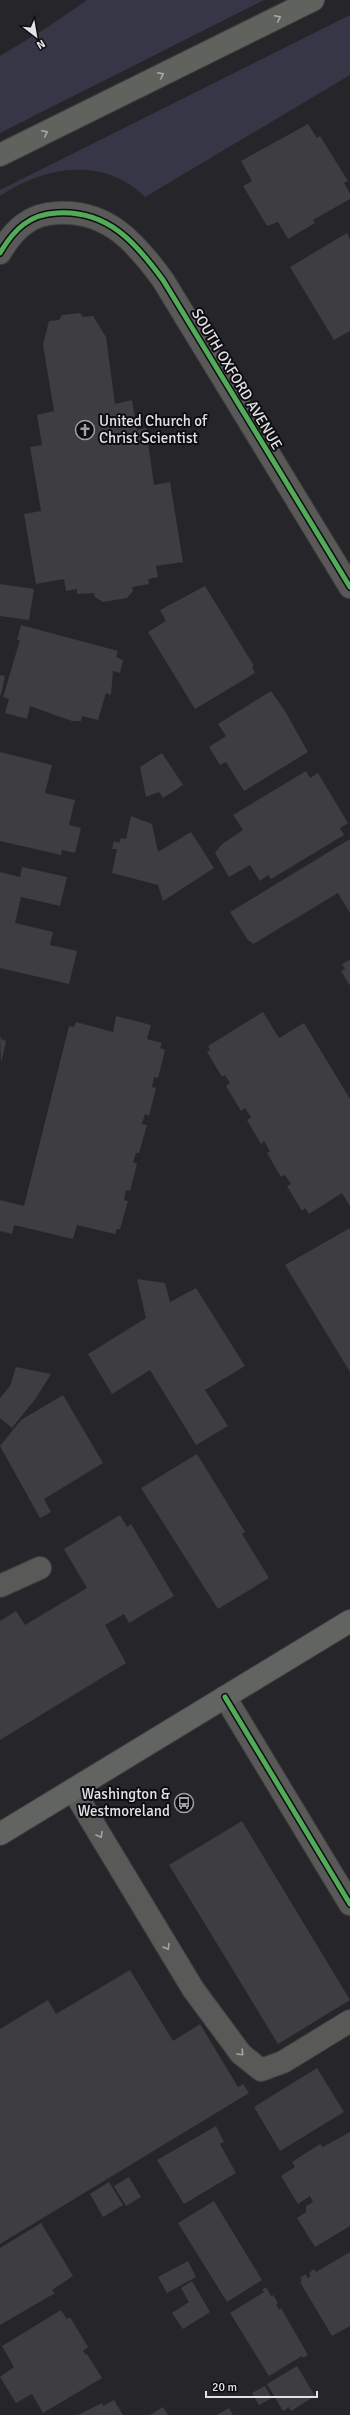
<svg xmlns="http://www.w3.org/2000/svg" width="350" height="2415" font-family="Signika,sans-serif">
	<style>
		.green { fill: #363647 }
		.building { fill: #3e3e41 }
		.lines { fill: none; stroke-linecap: round; stroke-linejoin: round }
		.minor-casing { stroke: #414144; stroke-width: 24 }
		.major-casing { stroke: #414144; stroke-width: 24 }
		.highway-casing { stroke: #414144; stroke-width: 24 }
		.minor { stroke: #595a57; stroke-width: 22 }
		.major { stroke: #626461; stroke-width: 22 }
		.highway { stroke: #5f625d; stroke-width: 22 }
		.cycleway-casing { stroke: #0e0e11; stroke-width: 8 }
		.cycleway { stroke: #51ab58; stroke-width: 5 }
		.oneway { stroke: #a8a9a9 }
		.oneway2 { stroke: #a5a5a6 }
		.labels { text-anchor: middle; dominant-baseline: central; stroke-width: 4; stroke-linejoin: round; paint-order: stroke }
		.street-label { font-size: 15px; fill: #e3e3e7; stroke: #0e0e11 }
		.poi-label { font-size: 15px; fill: #e3e3e7; stroke: #0e0e11; text-anchor: start }
	</style>
	<rect width="100%" height="100%" fill="#26262a"/>
	<path class="green" d="M87,0H264L0,133V56L48,27Z
		M350,15V75L145,197C104,156 44,166 0,196V190Z"/>
	<path class="building" d="M308,124L317,138L320,136L348,181L344,183L350,194V199L313,220L315,223L288,239L278,222L267,226L243,186L252,181L241,161Z
		M347,233L350,239V331L334,340L290,267Z
		M80,313L83,317L93,316L106,337L115,404L132,400L137,430L146,428L154,485L170,482L183,562L156,566L158,577L148,579L149,584L132,587L133,591L127,598L103,602L95,597L94,593L77,594V589L66,591L64,579L36,584L24,514L41,511L30,447L42,445L37,415L54,411L43,345L49,321L59,320L62,315Z
		M0,584L34,589L29,620L0,616Z
		M205,586L254,666L252,667L255,673L195,709L148,632L166,621L160,610Z
		M21,625L118,651L116,657L123,660L120,673L113,671L111,695L106,693L98,720L82,716L81,721H72L30,706L27,719L5,713L9,699L3,697L20,640H17Z
		M0,675L5,676L1,695H0Z
		M271,691L285,711L308,752L244,791L226,762L220,765L209,747L226,736L218,724Z
		M0,752L52,765L45,793L75,800L69,825L81,828L75,853L62,850L61,855L0,841Z
		M162,753L183,785L163,798L159,792L146,797L140,767Z
		M306,771L310,778L318,773L348,823L340,828L344,835L271,879L268,875L260,881L250,865L229,877L215,853L222,844L243,830L233,815Z
		M131,816L152,824L158,852L191,832L214,868L163,901L158,885L112,873L117,849H112L114,841L119,843L121,838L126,839Z
		M350,839V913L338,893L253,944L247,939L230,912Z
		M22,867L67,877L60,906L21,897L15,923L53,932L50,945L77,951L69,984L0,968V872L20,877Z
		M350,960V986L341,971L345,969L342,964Z
		M263,1012L279,1038L304,1023L350,1099V1206L342,1193L309,1214L305,1208L302,1211L287,1186L291,1184L285,1175L281,1177L267,1153L270,1151L264,1141L261,1144L247,1120L251,1117L245,1108L241,1111L226,1086L230,1083L225,1075L222,1077L207,1052L210,1050L208,1046Z
		M116,1016L151,1025L147,1039L162,1043L160,1048L165,1050L158,1078L154,1077L152,1087L156,1088L149,1116L145,1114L142,1124L147,1125L139,1153H136L133,1162L137,1164L130,1191L126,1190L124,1200L128,1201L120,1229H117L115,1234L77,1225L73,1239L14,1225L12,1234L0,1231V1200L24,1206L69,1026L74,1027L76,1022L113,1032Z
		M0,1035L1,1039L6,1041L1,1063Z
		M350,1228V1372L285,1265Z
		M137,1279L165,1283L170,1302L196,1288L245,1366L205,1390L228,1426L196,1445L150,1370L112,1394L88,1354L146,1318Z
		M16,1367L51,1374L36,1398L12,1428L0,1418V1398L10,1386Z
		M63,1395L103,1463L44,1499L51,1512L40,1518L0,1446L21,1420Z
		M197,1454L245,1532L242,1534L269,1578L218,1609L141,1488Z
		M120,1515L127,1527L131,1524L174,1596L129,1623L124,1614L105,1625L126,1663L0,1740V1621L16,1611L25,1625L87,1588L64,1549Z
		M242,1821L350,2000L278,2044L169,1865Z
		M130,1970L173,2041L200,2024L238,2087L243,2084L249,2093L0,2244V2029L48,2000L56,2014Z
		M317,2068L344,2112L280,2151L254,2107Z
		M216,2126L224,2142L220,2144L236,2173L184,2204L157,2160Z
		M350,2132V2226L315,2247L297,2218L306,2212V2206L313,2202L310,2196L298,2204L281,2176L295,2167L292,2162L320,2144L323,2147Z
		M129,2177L141,2197L126,2206L114,2186Z
		M109,2182L123,2205L103,2217L90,2194Z
		M214,2201L262,2280L227,2302L178,2223Z
		M41,2223L73,2276L52,2290L55,2293L0,2325V2248Z
		M350,2252V2326L332,2336L300,2282L302,2281L300,2278L306,2274L307,2278L311,2276L309,2273L314,2269L316,2272Z
		M188,2261L196,2277L167,2293L158,2277Z
		M192,2281L210,2312L183,2329L172,2313L189,2302L181,2288Z
		M266,2287L271,2296L273,2295L278,2303L276,2304L279,2310L281,2308L308,2355L303,2358L302,2356L269,2376L230,2313L264,2292L262,2290Z
		M61,2310L67,2319L70,2317L88,2347L83,2351L86,2355L87,2354L102,2378L43,2413L32,2394L16,2403L0,2377L14,2367L2,2346Z
		M297,2366L315,2396L291,2411L289,2407L283,2411L267,2384Z
		M265,2386L272,2398L259,2405L252,2393Z
		M114,2400L123,2415H78L102,2403L103,2406Z
		M163,2407L168,2415H150Z
		M229,2408L233,2415H217Z"/>
	<g class="lines">
		<defs>
			<path id="minor" d="M0,253C14,229 30,214 57,213C108,210 136,243 163,280L350,587
				M0,1586L40,1568
				M225,1697L350,1904
				M73,1790L193,1989L241,2054L261,2070L283,2062L350,2021"/>
			<path id="major" d="M0,1834L350,1621"/>
			<path id="highway" d="M0,155L313,0"/>
		</defs>
		<use href="#minor" class="minor-casing"/>
		<use href="#major" class="major-casing"/>
		<use href="#highway" class="highway-casing"/>
		<use href="#minor" class="minor"/>
		<use href="#major" class="major"/>
		<use href="#highway" class="highway"/>
		<defs>
			<path id="cycleway" d="M0,253C14,229 30,214 57,213C108,210 136,243 163,280L350,587
				M225,1697L350,1904"/>
		</defs>
		<use href="#cycleway" class="cycleway-casing"/>
		<use href="#cycleway" class="cycleway"/>
	</g>
	<defs><path id="oneway-chevron" d="M-2-3.5L2.5 0L-2 3.5" fill="none" stroke-width="1.6" stroke-linecap="round" stroke-linejoin="round"/></defs>
	<g class="oneway">
		<use href="#oneway-chevron" transform="translate(278 18) rotate(-26)"/>
		<use href="#oneway-chevron" transform="translate(161 75) rotate(-26)"/>
		<use href="#oneway-chevron" transform="translate(45 133) rotate(-26)"/>
	</g>
	<g class="oneway2">
		<use href="#oneway-chevron" transform="translate(100 1835) rotate(59)"/>
		<use href="#oneway-chevron" transform="translate(167 1947) rotate(59)"/>
		<use href="#oneway-chevron" transform="translate(241 2053) rotate(47)"/>
	</g>
	<defs>
		<symbol id="church-ring" viewBox="-11 -11 22 22"><circle r="9.5" fill="#0e0e11" stroke="#a1a1a5" stroke-width="1.5"/><path d="M-1.2-6h2.4v3.5h3.3v2.4h-3.3V6h-2.4V-.1h-3.3v-2.4h3.3Z" fill="#a1a1a5"/></symbol>
		<symbol id="bus-ring" viewBox="-11 -11 22 22"><circle r="9.5" fill="#0e0e11" stroke="#a1a1a5" stroke-width="1.5"/><path d="M-5-6H5V4H4V6H2V4H-2V6H-4V4H-5ZM-3.5-4V0h7V-4ZM-3.5 1.2v1.5H-2V1.2ZM2 1.2v1.5H3.5V1.2Z" fill="#a1a1a5"/></symbol>
	</defs>
	<g fill-rule="evenodd">
		<use href="#church-ring" x="74" y="419" width="22" height="22"/>
		<use href="#bus-ring" x="173" y="1792" width="22" height="22"/>
	</g>
	<g class="labels">
		<g class="street-label">
			<text transform="translate(237 379) rotate(59)">SOUTH OXFORD AVENUE</text>
		</g>
		<g class="poi-label">
			<text x="99" y="421">United Church of<tspan x="99" dy="17">Christ Scientist</tspan></text>
			<text x="170" y="1794" text-anchor="end">Washington &amp;<tspan x="170" dy="17">Westmoreland</tspan></text>
		</g>
	</g>
	<g transform="translate(36 36) rotate(149)" stroke="#0e0e11" stroke-width="3" paint-order="stroke">
	<path d="M0-3L7 15L0 10L-7 15Z" fill="#e3e3e7"/>
	<text y="-6" font-size="11" font-weight="bold" text-anchor="middle" fill="#e3e3e7">N</text>
	</g>
	<path d="M206 2391v6h111v-6" fill="none" stroke="#e3e3e7" stroke-width="2"/>
	<text x="212" y="2391" font-size="12" fill="#e3e3e7" stroke="#0e0e11" stroke-width="3" paint-order="stroke">20 m</text>
</svg>
